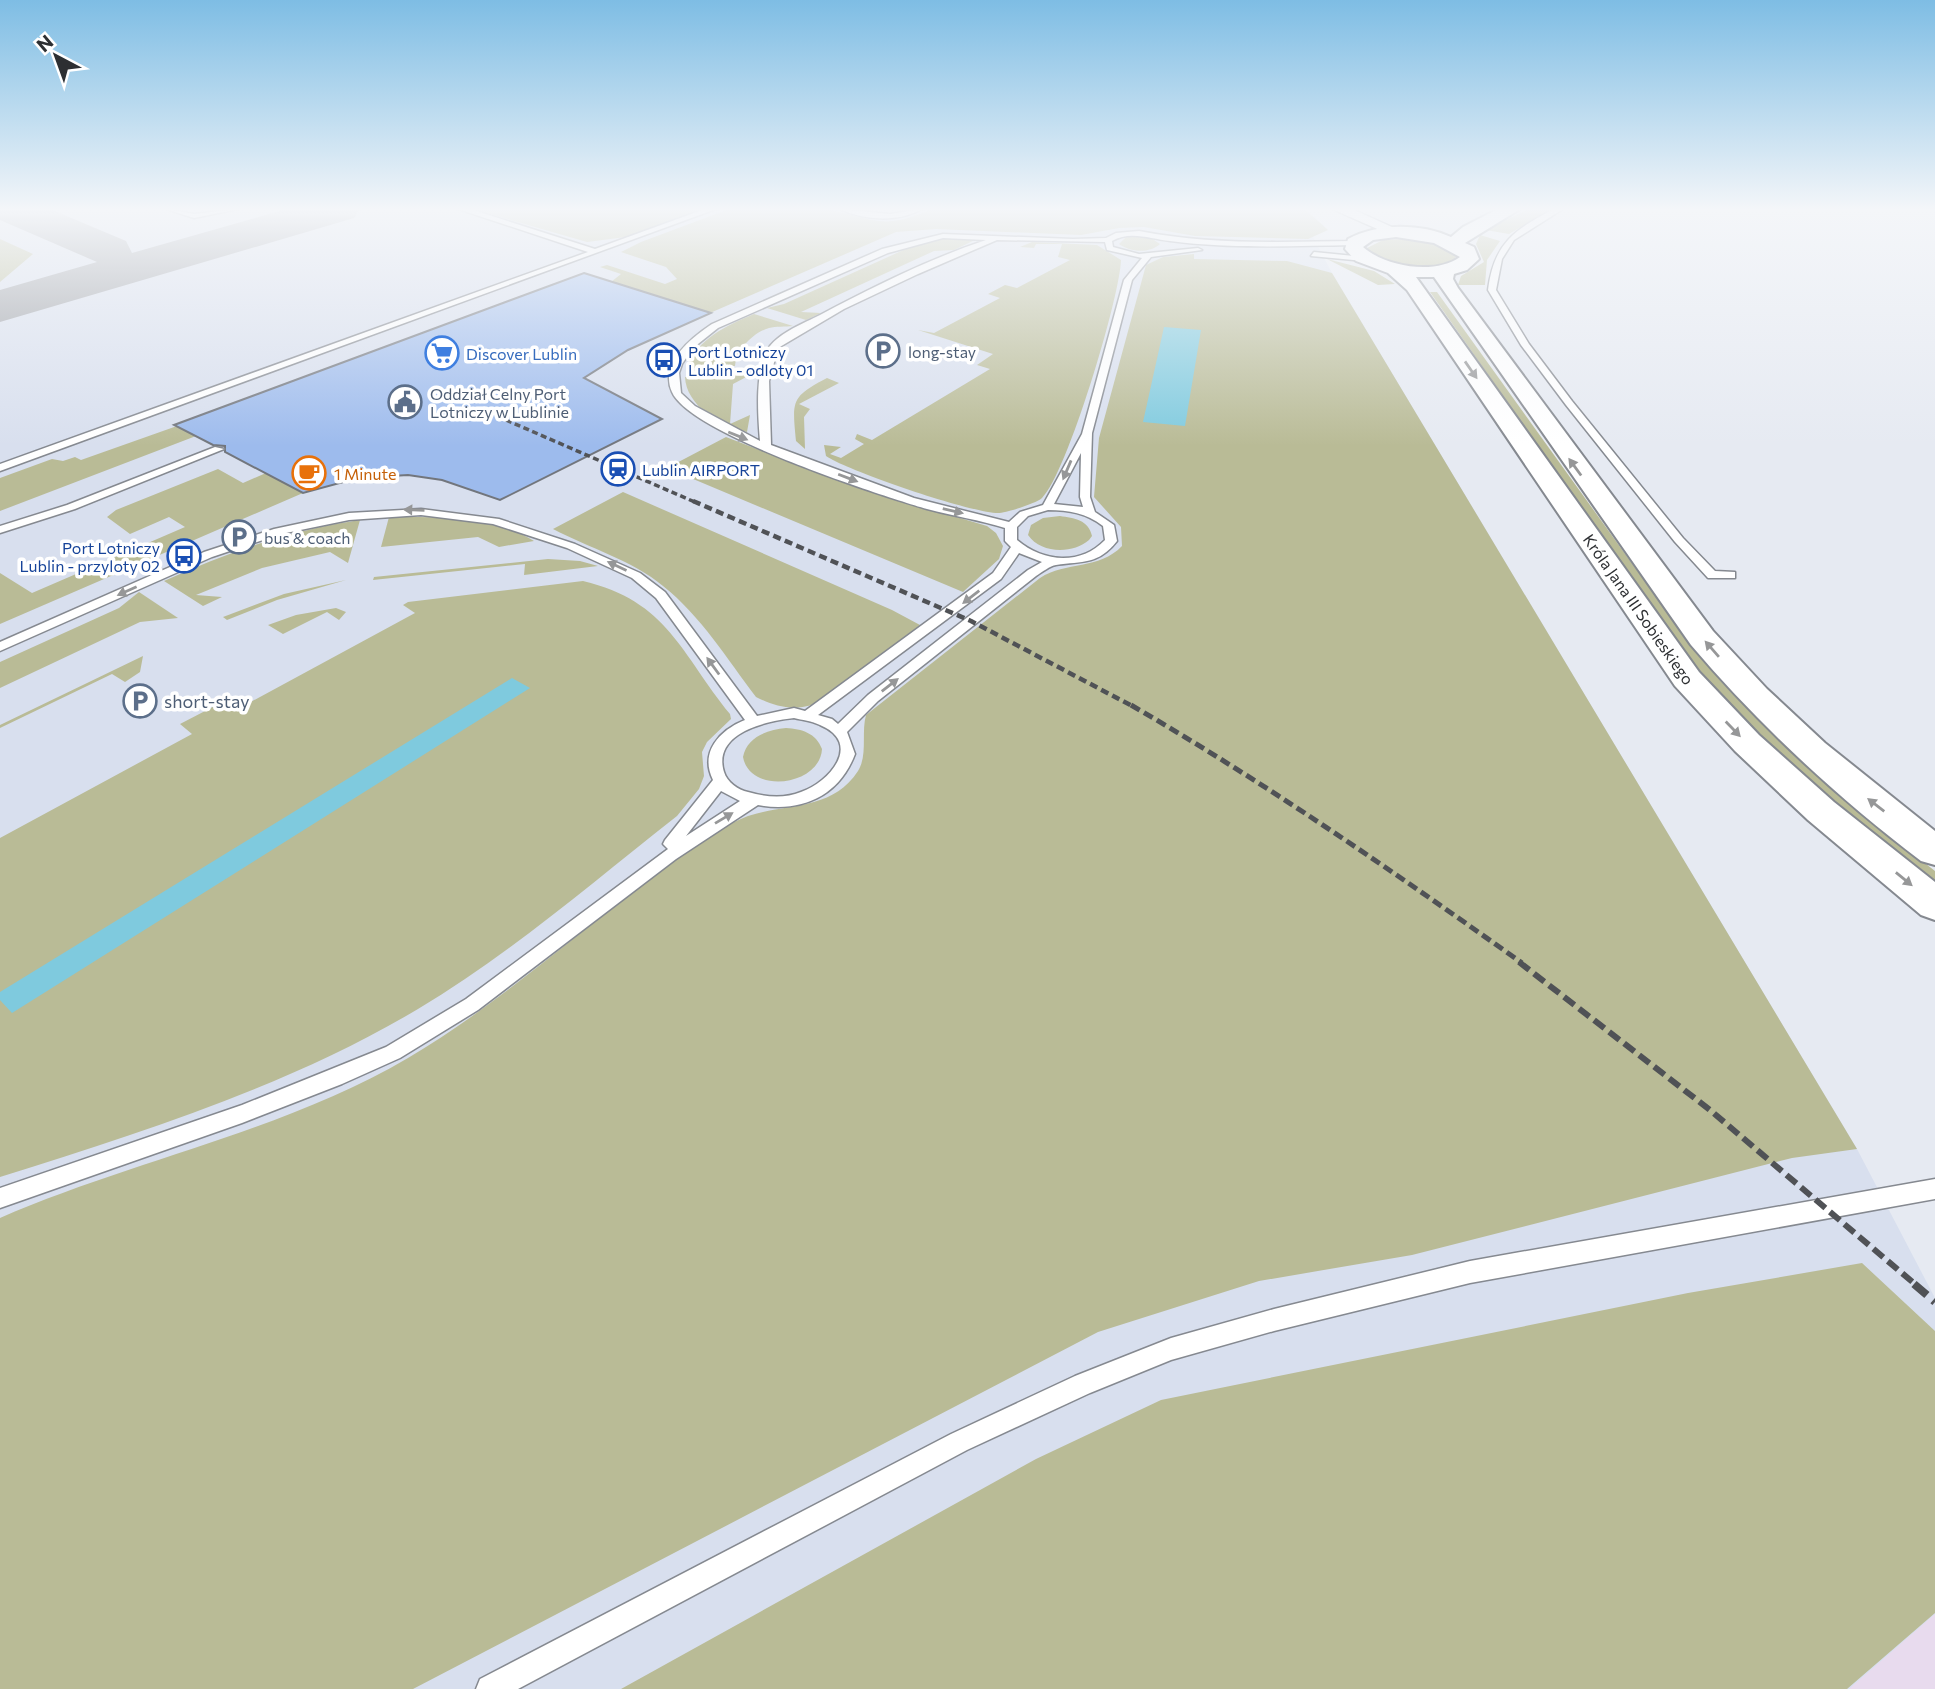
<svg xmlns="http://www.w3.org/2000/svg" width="1935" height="1689" font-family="Commissioner,sans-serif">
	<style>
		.commercial { fill: #e8dbee }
		.built { fill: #d8dfee }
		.green { fill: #b9bb96 }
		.water { fill: #7fcade }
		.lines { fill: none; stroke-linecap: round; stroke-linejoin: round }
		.taxiway { fill: #9b9ea4; fill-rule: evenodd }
		.building { fill: #9dbbed; stroke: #72767d; stroke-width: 2 }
		.lane-casing { stroke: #858990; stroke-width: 3 }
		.street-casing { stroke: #858990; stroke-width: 3 }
		.secondary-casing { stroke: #858990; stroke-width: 4 }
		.lane { fill: #fff; fill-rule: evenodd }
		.street { fill: #fff; fill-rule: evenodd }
		.secondary { fill: #fff; fill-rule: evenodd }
		.rail-far4 { stroke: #505256; stroke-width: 3.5; stroke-dasharray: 6 3.5; stroke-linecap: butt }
		.rail-far3 { stroke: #505256; stroke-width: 4.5; stroke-dasharray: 8 4.5; stroke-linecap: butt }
		.rail-far2 { stroke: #505256; stroke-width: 5; stroke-dasharray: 10 5; stroke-linecap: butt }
		.rail-far1 { stroke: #505256; stroke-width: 6; stroke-dasharray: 13 6; stroke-linecap: butt }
		.rail { stroke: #505256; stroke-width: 8; stroke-dasharray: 17 8; stroke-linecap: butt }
		.oneway { fill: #969798 }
		.labels { text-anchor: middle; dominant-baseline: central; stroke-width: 7; stroke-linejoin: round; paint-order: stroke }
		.far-transit-label { font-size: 16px; fill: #164399; stroke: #fff; text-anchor: start }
		.far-service-label { font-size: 16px; fill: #4e5e75; stroke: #fff; text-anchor: start }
		.far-shop-label { font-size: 16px; fill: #366cbe; stroke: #fff; text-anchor: start }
		.far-food-label { font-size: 16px; fill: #c56008; stroke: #fff; text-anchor: start }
		.far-street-label { font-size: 16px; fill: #2d2f32; stroke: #fff }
		.service-label { font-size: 18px; fill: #4e5e75; stroke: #fff; text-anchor: start }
	</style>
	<rect width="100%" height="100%" fill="#e6eaf2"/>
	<path class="commercial" d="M1935,1612V1689H1847Z"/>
	<path class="built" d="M0,209H1298L1332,273L1857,1149L1935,1298V1614L1849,1689H0Z"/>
	<path class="green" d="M473,209H702L626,237L587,242Z
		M729,209C759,209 792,206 822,209C874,216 877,233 932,209H1305L1328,230L1308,239L1195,236L1144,227L1119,228L1081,235L936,229L896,232L710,313L611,282L621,274L600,267L607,265L665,284L677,279L666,267L621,252L641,242Z
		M1528,209H1551L1509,234L1486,230Z
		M1480,235L1500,241L1487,260L1485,285H1458L1461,276L1484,262L1476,244Z
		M1139,236L1151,238L1160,244C1149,254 1130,252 1119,244L1126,237Z
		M941,238L977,239L954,250L934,251L801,312L821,313L806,320L767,308L784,304L919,243Z
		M1428,238L1456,255L1455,259C1428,276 1388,267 1365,249L1383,240Z
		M0,239L33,254L0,282Z
		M1032,242L1097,245L1121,260C1120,297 1067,474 1042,498C1037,503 1006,513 998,513C971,513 848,471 826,456L824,445L841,447L830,454L841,458L864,444L855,439L857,434L872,440L990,369L977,365L993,354L918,330L934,333L1000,298L988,294L1005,285L1017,288L1070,260L1058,257L1062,244H1036L1034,248L1020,247Z
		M1194,254V259L1287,261L1332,273L1857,1149L1792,1158L1412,1255L1259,1281L1098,1332L413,1689H0V1218C133,1160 282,1132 408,1058C484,1013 552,955 621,901C645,883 668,863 693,847C710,836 729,823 748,816C787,803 832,811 858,771C868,755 861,733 866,715L1040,578C1066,561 1099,570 1122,546L1121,527L1094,497L1099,438L1146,265L1163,257Z
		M1327,259L1374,271L1395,284L1378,285Z
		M1430,292H1437L1669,615L1713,670L1778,738L1867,818L1935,871V884L1848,818L1771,750L1696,671Z
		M754,314L793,326C785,327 776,326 769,328C752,333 737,350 735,366L687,368C698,338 726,326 754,314Z
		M752,374L733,384L730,424L750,415L747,432C721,428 686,405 685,377Z
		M827,378L839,383L799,404L810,409L804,417L805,449L796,441C792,400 791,397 827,378Z
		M177,426L196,436L0,511V478L52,459L63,461L75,457L81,460Z
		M726,437L855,487L987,526L996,533L1003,546L999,559L963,592L667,468Z
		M218,469L243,483L266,473L303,493L0,624V573L32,593L185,527L169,517L130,534L107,517L116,510Z
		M623,492L892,610L920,625C890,649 850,691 814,704C793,712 774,706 756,697C727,659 701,616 663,586C632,560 589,548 553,529Z
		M1060,516C1074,518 1089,520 1092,536L1089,540C1073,554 1041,554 1028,535L1031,525L1043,518Z
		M389,517C432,516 497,518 534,541L499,547L478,537L381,547Z
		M360,520L348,563L330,552L262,568L196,595L222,597L203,606L164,581C228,552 291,530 360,520Z
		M548,559L580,561L598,566L524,575L525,564L373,580L374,577Z
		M346,580L277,600L227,620L223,617L284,594Z
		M583,581C668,601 681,654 730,714L731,719L707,742L702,752L704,776L699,789L677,816C593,882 510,954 418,1009C289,1086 142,1132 0,1177V838L192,734L180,724L232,697L245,705L415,613L403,605L408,602Z
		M139,592L178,618L140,622L0,688V662L119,608Z
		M336,608L346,612L339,620L327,612L283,634L268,625L296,615Z
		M143,656L140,672L125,682L112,674L0,728V725Z
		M786,728C802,729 816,733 822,749C820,786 750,795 743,757C747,737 767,730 786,728Z
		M1862,1263L1935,1331V1613L1847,1689H621L1036,1459L1161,1400L1688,1293Z"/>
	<path class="water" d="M1164,327L1201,330L1185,426L1143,422Z
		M512,678L530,688L12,1013L0,1000V992Z"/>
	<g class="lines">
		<path class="taxiway" d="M0,209H50L126,241L132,253L287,209H360L354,218L0,322V290L97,262L0,220Z"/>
	</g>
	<path class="building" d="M584,273L711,313L628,350L584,378L662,419L500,500L442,480L408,475L358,478L303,493L225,452V446L213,445L174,425Z"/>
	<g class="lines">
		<defs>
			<path id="lane" d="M166,209L194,214L238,209L194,218Z
				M458,209H470L595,249L705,209H716L0,471V464L588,252Z
				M839,209L890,214L922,209C898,223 864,220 839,209Z
				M1554,209H1563L1514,240L1502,259L1496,290L1529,344L1572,401L1683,538L1715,571L1735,572V578H1708L1675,542L1566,405L1521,345L1488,290C1494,243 1514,230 1554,209Z
				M1139,231C1210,245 1282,242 1354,241L1358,243L1354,245C1292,246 1231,249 1170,241C1151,239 1130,230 1112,241L1113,247L1139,254L1198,248L1202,250L1151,257L1132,280L1092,433L1090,497L1095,512L1114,525L1117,541C1098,565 1083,561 1056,565C1050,566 1042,572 1036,576L878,701L847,732L855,754C839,796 802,813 758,805L676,859L478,1010L400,1058L342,1084L242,1123L0,1208V1188L242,1105L386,1047L466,999L668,849L663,844L665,840L713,780C699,752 720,730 745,720L656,598L632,578L567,548L493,524L421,515L349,520L281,534L212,557L0,651V642L204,552L274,529L349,513L421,509L499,519L575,544L640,573L665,592L757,716L794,708L805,711L993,573L1011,547L1005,541V528C980,520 953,516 927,509C880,495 690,434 672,392C659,363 691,338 712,324L882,249L943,234L1073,239L1106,238L1116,233ZM943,238L986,240C929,259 873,287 820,315C804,323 781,332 770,346C754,367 758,416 760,441L695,406L681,393L679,373L682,364L693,348L718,328L888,253ZM997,240L1105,242L1107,250L1142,258L1124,280L1082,434L1043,505L1020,512L1009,522L914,498L771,445L769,381L778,348L844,309L918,274ZM1081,453L1080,497L1083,507L1054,504ZM1048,510C1069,510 1086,513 1103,526L1105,540C1080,566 1043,562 1017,540V527L1028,516ZM1019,553L1042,562L1028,570L868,695L838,724L832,719L818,715L1001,579ZM794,718C802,720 812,721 820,725C863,743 830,782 801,792C784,799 765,797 748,792C738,790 727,782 724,772C712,733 766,721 794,718ZM721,791L740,801L686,836Z
				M1314,252L1364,257L1368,259L1364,261L1311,256Z
				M215,447L224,449L75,509L0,533V526L67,505Z
				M1935,1179V1199L1470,1283L1274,1331L1171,1360L1090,1393L967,1450L518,1689H476L480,1679L951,1434L1075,1376L1171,1338L1274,1309L1470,1261Z"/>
			<path id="street" d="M1332,209H1352L1403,232L1396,236L1391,235Z"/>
			<path id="secondary" d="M1498,209H1520L1465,243L1474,247L1479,259L1467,270L1454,274L1453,279L1458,288L1713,631L1767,689L1825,743L1935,831V865L1921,861C1837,797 1760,726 1691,645L1434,277H1416L1699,672L1759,735L1834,802L1935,882V920L1921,915L1808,820L1735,751L1675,686L1407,290L1388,273L1356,261L1345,249L1348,239C1378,223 1420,223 1451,237L1463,227ZM1396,237L1434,243L1460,257C1435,275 1386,267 1363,247L1373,240Z"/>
		</defs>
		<use href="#lane" class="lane-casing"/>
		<use href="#street" class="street-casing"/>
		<use href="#secondary" class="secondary-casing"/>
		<use href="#lane" class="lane"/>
		<use href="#street" class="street"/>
		<use href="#secondary" class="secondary"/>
		<path class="rail-far4" d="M506,420L697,503"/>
		<path class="rail-far3" d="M693,501L971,621L1134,707"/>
		<path class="rail-far2" d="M1131,705C1267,784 1394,872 1522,963"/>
		<path class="rail-far1" d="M1519,962L1710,1110L1916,1285"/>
		<path class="rail" d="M1914,1284L1935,1302"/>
	</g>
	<defs><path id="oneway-solid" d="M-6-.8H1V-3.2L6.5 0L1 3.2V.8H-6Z" transform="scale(1.75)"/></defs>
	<g class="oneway">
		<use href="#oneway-solid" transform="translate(1471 370) rotate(55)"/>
		<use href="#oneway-solid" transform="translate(738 436) rotate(22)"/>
		<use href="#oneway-solid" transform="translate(1575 467) rotate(-126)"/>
		<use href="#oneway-solid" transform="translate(1067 470) rotate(113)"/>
		<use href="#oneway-solid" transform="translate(848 478) rotate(21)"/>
		<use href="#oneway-solid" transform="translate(414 510) rotate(-178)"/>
		<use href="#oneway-solid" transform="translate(953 511) rotate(13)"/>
		<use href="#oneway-solid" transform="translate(617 566) rotate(-155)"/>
		<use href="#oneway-solid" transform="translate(127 591) rotate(156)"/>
		<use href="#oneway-solid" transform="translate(971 597) rotate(142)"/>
		<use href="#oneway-solid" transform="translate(1712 649) rotate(-131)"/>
		<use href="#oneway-solid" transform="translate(713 666) rotate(-126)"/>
		<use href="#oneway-solid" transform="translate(890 685) rotate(-38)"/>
		<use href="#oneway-solid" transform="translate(1733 729) rotate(46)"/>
		<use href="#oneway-solid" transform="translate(1876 805) rotate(-142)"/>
		<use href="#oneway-solid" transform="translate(724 818) rotate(-31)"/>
		<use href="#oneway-solid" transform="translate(1904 879) rotate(39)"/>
	</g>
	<linearGradient id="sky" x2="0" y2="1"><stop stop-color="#7ebde4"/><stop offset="0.47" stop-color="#f4f6f9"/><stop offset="1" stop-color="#f4f6f9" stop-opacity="0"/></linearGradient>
	<rect width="1935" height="446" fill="url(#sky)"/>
	<defs>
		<symbol id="parking-ring" viewBox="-11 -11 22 22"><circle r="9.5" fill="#fff" stroke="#5c6f8a" stroke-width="1.5"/><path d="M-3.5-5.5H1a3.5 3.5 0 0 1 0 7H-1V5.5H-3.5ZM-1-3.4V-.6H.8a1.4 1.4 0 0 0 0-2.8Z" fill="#5c6f8a"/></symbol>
		<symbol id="supermarket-ring" viewBox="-11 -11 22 22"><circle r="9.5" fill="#fff" stroke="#3f7fe0" stroke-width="1.5"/><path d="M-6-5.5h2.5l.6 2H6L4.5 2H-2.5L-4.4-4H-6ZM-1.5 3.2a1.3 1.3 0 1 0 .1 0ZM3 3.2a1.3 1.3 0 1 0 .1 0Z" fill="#3f7fe0"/></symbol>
		<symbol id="bus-ring" viewBox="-11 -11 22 22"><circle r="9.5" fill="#fff" stroke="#1a4fb4" stroke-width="1.5"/><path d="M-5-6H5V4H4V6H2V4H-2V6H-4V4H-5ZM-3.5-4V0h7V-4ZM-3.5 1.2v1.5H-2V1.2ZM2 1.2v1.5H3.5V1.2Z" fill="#1a4fb4"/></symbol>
		<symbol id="civic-ring" viewBox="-11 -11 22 22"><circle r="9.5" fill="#fff" stroke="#5c6f8a" stroke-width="1.5"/><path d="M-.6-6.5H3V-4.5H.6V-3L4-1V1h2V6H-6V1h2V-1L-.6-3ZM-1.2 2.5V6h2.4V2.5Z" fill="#5c6f8a"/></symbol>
		<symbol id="station-ring" viewBox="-11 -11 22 22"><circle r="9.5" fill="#fff" stroke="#1a4fb4" stroke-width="1.5"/><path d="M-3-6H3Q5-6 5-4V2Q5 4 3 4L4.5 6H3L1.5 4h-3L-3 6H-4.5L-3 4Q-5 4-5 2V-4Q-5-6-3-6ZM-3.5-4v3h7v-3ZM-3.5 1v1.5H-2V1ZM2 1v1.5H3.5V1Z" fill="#1a4fb4"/></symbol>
		<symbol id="cafe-ring" viewBox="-11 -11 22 22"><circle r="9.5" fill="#fff" stroke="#e8710a" stroke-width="1.5"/><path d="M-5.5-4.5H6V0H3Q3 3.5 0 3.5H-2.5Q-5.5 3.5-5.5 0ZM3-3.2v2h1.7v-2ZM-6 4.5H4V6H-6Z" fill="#e8710a"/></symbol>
	</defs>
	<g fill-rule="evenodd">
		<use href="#parking-ring" x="864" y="332" width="38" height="38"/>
		<use href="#supermarket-ring" x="423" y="334" width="38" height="38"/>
		<use href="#bus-ring" x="645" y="341" width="38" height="38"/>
		<use href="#civic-ring" x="386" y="383" width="38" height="38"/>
		<use href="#station-ring" x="599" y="450" width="38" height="38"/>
		<use href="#cafe-ring" x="290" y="454" width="38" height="38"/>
		<use href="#parking-ring" x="220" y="518" width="38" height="38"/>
		<use href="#bus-ring" x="165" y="537" width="38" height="38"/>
		<use href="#parking-ring" x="121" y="682" width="38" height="38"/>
	</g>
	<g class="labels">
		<g class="far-transit-label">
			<text x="688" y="351">Port Lotniczy<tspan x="688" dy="18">Lublin - odloty 01</tspan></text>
			<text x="642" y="469">Lublin AIRPORT</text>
			<text x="160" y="547" text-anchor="end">Port Lotniczy<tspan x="160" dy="18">Lublin - przyloty 02</tspan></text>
		</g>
		<g class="far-service-label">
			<text x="908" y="351">long-stay</text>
			<text x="430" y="393">Oddział Celny Port<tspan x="430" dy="18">Lotniczy w Lublinie</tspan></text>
			<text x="264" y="537">bus &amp; coach</text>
		</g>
		<g class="far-shop-label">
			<text x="466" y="353">Discover Lublin</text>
		</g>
		<g class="far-food-label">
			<text x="334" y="473">1 Minute</text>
		</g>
		<g class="far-street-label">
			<text transform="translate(1639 609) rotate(55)">Króla Jana III Sobieskiego</text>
		</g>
		<g class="service-label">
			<text x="164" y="701">short-stay</text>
		</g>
	</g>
	<g transform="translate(56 56) rotate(319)" stroke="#ffffff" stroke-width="5" paint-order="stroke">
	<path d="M0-5L12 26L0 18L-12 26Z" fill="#2d2f32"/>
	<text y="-10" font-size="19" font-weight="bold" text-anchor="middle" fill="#2d2f32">N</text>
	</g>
</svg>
